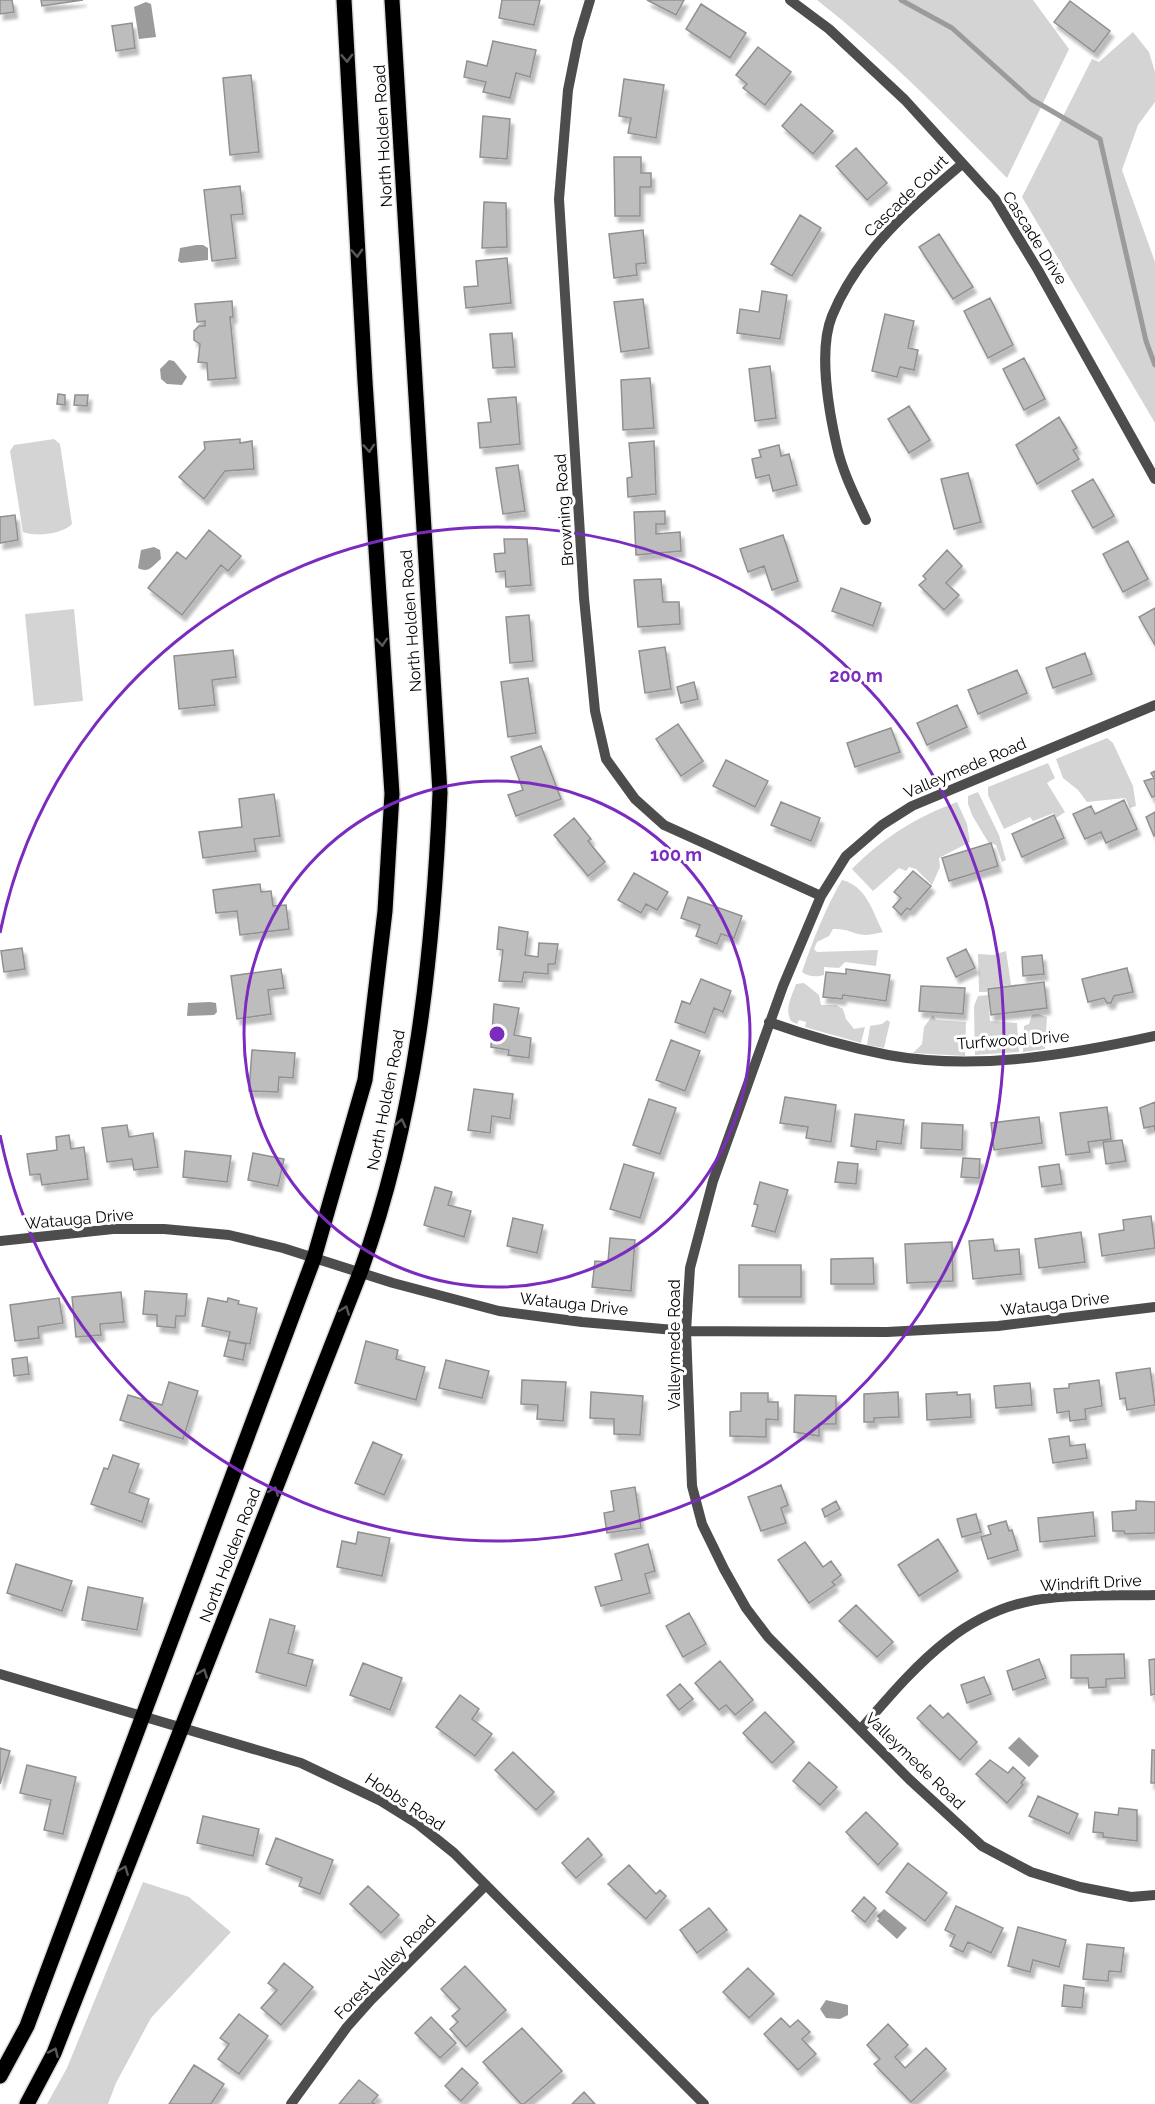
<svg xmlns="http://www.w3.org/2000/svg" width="1155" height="2104" font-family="Raleway,sans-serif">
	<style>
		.green { fill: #d4d4d4 }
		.water { fill: #9b9b9b }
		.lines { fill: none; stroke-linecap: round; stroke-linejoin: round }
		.stream { stroke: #9b9b9b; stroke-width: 5 }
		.building { fill: #bdbdbd; stroke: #919191; stroke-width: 1.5; filter: url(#shadow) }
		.major-casing { stroke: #dbdbdb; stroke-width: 18 }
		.minor { stroke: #4d4d4d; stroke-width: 10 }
		.major { stroke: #000; stroke-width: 15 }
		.oneway { stroke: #595959 }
		.ring { fill: none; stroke: #7b2cbf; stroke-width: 3 }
		.labels { text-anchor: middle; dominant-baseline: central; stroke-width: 6; stroke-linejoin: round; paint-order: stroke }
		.street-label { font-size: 16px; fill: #000; stroke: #fff }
		.centre { fill: #7b2cbf; stroke: #fff; stroke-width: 3 }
		.ring-label { font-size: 18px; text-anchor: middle; font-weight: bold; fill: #7b2cbf; stroke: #fff; stroke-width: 6; stroke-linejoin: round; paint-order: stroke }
	</style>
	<defs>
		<filter id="shadow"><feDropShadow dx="3.5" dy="6" stdDeviation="1.5" flood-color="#0004"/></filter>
	</defs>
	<rect width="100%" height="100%" fill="#fff"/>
	<path class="green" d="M817,0H1033L1069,49L1007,178C946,116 886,54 817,0Z
		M1133,32L1149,52L1155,72V102L1138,125L1122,170L1155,262V423L1022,197L1092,59L1099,62Z
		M54,439L60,444L72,524C63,534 35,537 23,532L10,451L14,445Z
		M74,609L83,701L34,706L25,614Z
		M1107,738L1113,743L1133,786L1136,806L1130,808L1125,798L1087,802L1078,790L1063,778L1056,759Z
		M1048,763L1055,778L1047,783L1065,812L1056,818L1054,813L1033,821L1030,817L1004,829L988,795V787Z
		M978,792L999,835L1006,860L1002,862L996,845L988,842L972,815L968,804V796Z
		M957,802L967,824L970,842L939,858L940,867L932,885L916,869L909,867L906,871L899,868L873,891L852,869C883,838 916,817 957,802Z
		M842,880C867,886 873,913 883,932C853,940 858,929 833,929L829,936L817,942L814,949L817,952L878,950L876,966L845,962L839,968L824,967V975C817,977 808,977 802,972C813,940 825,909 842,880Z
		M1006,951L1011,985L987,988V992H979L978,954L993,955Z
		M804,983L819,995L821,1005H836L843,1009L846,1019L854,1029L865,1027L861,1043L805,1027L806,1022L799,1020L797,1024L791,1021C784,1009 792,996 796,984Z
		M988,995L990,1021L1017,1023L1019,1052L975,1055L974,1006L978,996Z
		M1038,1014L1047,1017L1045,1049L1023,1052L1024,1026L1029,1024L1032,1015Z
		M933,1015L936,1020L966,1022L965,1056L913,1053L922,1044L924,1027Z
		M887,1020L890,1022L884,1048L867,1045L870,1026L882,1024Z
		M143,1882L189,1897L231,1932L151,2018L116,2083L108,2104H47L67,2068Z"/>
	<path class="water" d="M146,2L151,4L156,37L139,39L134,7Z
		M196,245H203L208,248V260L181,263L178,261L180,248Z
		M169,360L174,361L187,377L182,385L167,384L161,379L160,369Z
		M154,547L160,550L161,559C153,565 149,574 138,568L141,550Z
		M210,1002L216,1003L217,1012L214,1015L187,1016L188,1003Z
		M1019,1737L1039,1756L1029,1767L1008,1748Z
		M884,1909L907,1928L897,1939L877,1921L879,1919L877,1916Z
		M826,2000L848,2005V2015L840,2019L826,2018L820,2009Z"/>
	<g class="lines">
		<path class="stream" d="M901,0L952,28L1031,99L1100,139L1146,341L1155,365"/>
	</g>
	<path class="building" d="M0,0H12L14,12L0,14Z
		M41,0H83L42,6Z
		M502,0H540L534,25L499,18Z
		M647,0H684L676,15Z
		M1070,1L1110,31L1094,52L1054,22Z
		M701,4L746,33L730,58L686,29Z
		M132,23L135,48L116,51L112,26Z
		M493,41L536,50L530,77L516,73L510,98L483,92L486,82L464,77L467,61L487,66Z
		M758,47L791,72L765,105L743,88L747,84L736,75Z
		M251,75L259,152L230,155L223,78Z
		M624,79L664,85L656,138L628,133L631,118L619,116Z
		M801,104L833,131L813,154L782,126Z
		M483,116L510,119L507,159L480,157Z
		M856,148L887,183L867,200L836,166Z
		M614,157H641V173H651V187H640V216H615Z
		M240,186L243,214L231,215L236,258L212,261L204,190Z
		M484,202L506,203L507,247L482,248Z
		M800,215L821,228L792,276L771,264Z
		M643,230L646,263L636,264L637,275L614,278L609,234Z
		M939,234L973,287L953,299L919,247Z
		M507,258L511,303L466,308L464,287L478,286L476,261Z
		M762,291L787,295L780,339L737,333L740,309L759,312Z
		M990,298L1013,345L988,358L964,311Z
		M643,299L649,348L621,352L614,302Z
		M232,301L233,317H230L236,378L208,380L207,363L198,362L200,344L194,340V331L199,326H205V321L197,322L195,304Z
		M885,314L914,321L908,348L918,350L914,370L900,367L897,377L872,371Z
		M512,333L515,367L493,368L490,334Z
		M1024,358L1045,399L1024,410L1003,369Z
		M770,366L776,418L755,421L749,369Z
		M650,378L654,428L623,430L621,380Z
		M58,394L65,395V405L57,404Z
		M75,395H88L87,406L74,405Z
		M516,397L520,444L480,448L478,423L491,422L488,399Z
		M909,406L930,440L909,453L888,419Z
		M1059,417L1077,448L1073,450L1079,459L1037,484L1016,445Z
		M240,439V443L252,441L254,469L225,471L204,499L179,477L205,449L204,442Z
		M654,441L656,494L628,497L627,478L632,477L629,443Z
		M779,445L781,456L789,454L797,485L773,491L769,475L756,478L752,459L761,457L759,450Z
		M518,465L525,511L503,514L496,468Z
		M968,473L981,522L954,529L941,479Z
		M1093,479L1114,516L1093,528L1072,491Z
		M665,511V524H656V534L680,532L681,551L636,555L634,512Z
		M15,515L18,540L0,543V517Z
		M209,530L241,556L228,571L221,565L182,615L148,588L177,552L186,559Z
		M783,535L798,581L772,590L764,566L748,572L740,549Z
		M504,539H527L531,585L506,587L505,571L496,572L494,554L505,553Z
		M1128,541L1148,579L1123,592L1103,554Z
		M947,550L962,566L946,583L959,595L944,610L919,585L926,579L923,576Z
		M661,579L663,602H679L680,624L638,627L634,580Z
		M841,588L881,603L873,626L832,611Z
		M1155,608V645L1139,617Z
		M529,615L533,661L510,663L506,617Z
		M665,647L671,689L645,693L639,651Z
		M233,650L236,677L212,680L215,705L179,709L174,656Z
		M1085,653L1092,674L1053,688L1046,668Z
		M1017,670L1027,693L978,714L968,690Z
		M528,678L536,733L508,737L501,682Z
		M694,682L698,699L681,703L677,687Z
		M957,705L967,727L927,745L917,723Z
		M678,724L703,761L681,776L656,739Z
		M891,728L900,752L855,767L847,743Z
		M541,746L561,799L516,816L508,795L523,790L511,757Z
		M726,760L768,781L755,807L713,786Z
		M1155,771V796L1152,797L1144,781L1154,778L1151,773Z
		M274,794L280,836L254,839L256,851L203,858L199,832L242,827L239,799Z
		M1124,800L1137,829L1106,843L1101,832L1085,839L1073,814L1091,806L1095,814Z
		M781,802L820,818L811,841L771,825Z
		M1155,812V835L1154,836L1146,817Z
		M1054,815L1064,838L1022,857L1012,834Z
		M574,818L591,839L588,841L605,862L588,876L554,835Z
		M991,843L998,866L949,881L942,858Z
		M913,871L931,886L910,910L907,908L901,915L893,907L901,898L894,892Z
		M634,873L668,892L657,910L646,904L641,913L618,900Z
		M260,884L261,892L271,891L273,906L286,905L289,929L240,935L237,911L216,913L213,890Z
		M688,897L742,916L734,938L721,934L717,944L696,936L700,925L681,918Z
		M499,927L528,932L525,955L538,957L539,943L558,944L555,964H548V974L524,972L522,982L499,981L503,950L497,949Z
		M22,948L25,969L4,972L1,951Z
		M966,949L975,968L956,977L947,958Z
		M1042,955L1044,974L1023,976L1022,957Z
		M1127,968L1133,992L1114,996L1111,1003H1107L1104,998L1088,1002L1082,979Z
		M281,969L284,988L268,990L271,1014L237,1019L231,976Z
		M846,969L890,975L886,1001L843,995L842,999L823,997L826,972L846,974Z
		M701,979L731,991L723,1012L714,1008L705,1033L675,1022L682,1001L690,1004Z
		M1044,982L1047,1008L991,1015L988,989Z
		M921,986L965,988L963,1014L919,1011Z
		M494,1004L519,1008L514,1035L531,1038L529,1058L508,1055L509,1050L491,1047Z
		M671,1040L700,1051L685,1091L656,1080Z
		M252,1050L295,1053L293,1078L279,1077L278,1092L249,1091Z
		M474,1089L513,1094L510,1119L492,1116L490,1133L468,1130Z
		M785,1097L836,1105L831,1142L806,1138L808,1127L780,1123Z
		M649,1099L676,1108L660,1154L633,1145Z
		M1155,1102V1131L1154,1126L1144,1128L1140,1108Z
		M1107,1107L1111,1139L1088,1142L1090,1152L1066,1155L1060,1113Z
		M855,1114L904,1120L901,1144L877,1141L876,1150L851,1146Z
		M1039,1117L1042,1143L994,1150L991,1123Z
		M922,1123L963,1125L962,1150L921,1148Z
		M127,1125L129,1137L153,1133L158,1167L134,1170L132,1159L107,1162L102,1128Z
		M69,1135L71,1149L84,1147L88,1179L42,1185L40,1174L30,1175L27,1154L57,1150L56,1137Z
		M1122,1140L1126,1161L1106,1164L1103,1142Z
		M185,1151L231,1156L227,1182L183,1177Z
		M253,1153L284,1159L278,1186L248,1180Z
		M963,1158L980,1159L979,1178L961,1177Z
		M838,1162L858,1164L856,1184L835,1182Z
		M624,1164L654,1173L640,1218L610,1209Z
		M1059,1164L1062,1184L1042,1187L1039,1167Z
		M760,1182L788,1190L775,1232L752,1226L758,1205L754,1204Z
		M435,1187L452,1192L448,1205L471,1211L464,1237L424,1225Z
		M1151,1216L1155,1248L1102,1256L1099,1234L1124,1230L1123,1220Z
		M513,1218L543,1225L537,1253L507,1246Z
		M1081,1232L1085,1262L1039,1268L1035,1239Z
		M610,1238L635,1240L631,1291L592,1287L595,1261L608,1262Z
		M993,1239L995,1251L1019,1249L1021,1274L973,1279L969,1241Z
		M952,1242L953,1281L907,1283L905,1244Z
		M873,1258L874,1284H831V1259Z
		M739,1265H801V1297H739Z
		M145,1291L187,1294L185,1316H176L175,1328L157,1326V1315L143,1314Z
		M121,1292L124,1322L100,1324L101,1335L76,1337L72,1297Z
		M59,1298L63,1323L38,1327L39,1338L15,1341L10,1305Z
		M208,1298L227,1302L228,1298L239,1301L238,1304L257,1308L250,1344L228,1340L230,1332L202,1326Z
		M228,1340L246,1344L243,1360L224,1356Z
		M366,1341L398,1350L396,1359L425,1367L416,1400L355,1383Z
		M27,1357L29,1374L14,1376L12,1359Z
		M446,1360L489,1371L482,1398L439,1388Z
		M1150,1368L1155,1405L1127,1410L1125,1398L1120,1399L1116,1373Z
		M522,1380L566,1382L563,1421L537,1419L538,1405L521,1404Z
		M1099,1380L1102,1406L1085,1409L1086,1419L1070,1421L1069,1411L1057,1413L1054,1389L1069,1388V1384Z
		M169,1382L198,1391L183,1439L120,1420L128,1395L162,1405Z
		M1030,1383L1032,1405L996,1408L994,1386Z
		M591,1392L643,1396L640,1435L614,1434V1419L590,1418Z
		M898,1392L899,1417L874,1418V1422H864V1394Z
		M957,1392V1395L970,1394L971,1417L927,1420L926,1394Z
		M741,1393H768V1402H778V1420L766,1419V1437L730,1436V1412L741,1411Z
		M795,1395L836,1396V1424H819V1436L794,1432Z
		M1069,1436L1070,1446L1085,1444L1087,1458L1053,1463L1049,1439Z
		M373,1442L402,1455L384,1495L355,1483Z
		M113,1455L139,1464L129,1492L149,1499L142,1522L91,1504L104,1468L108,1469Z
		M781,1485L788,1505L781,1508L786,1523L761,1531L748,1497Z
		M635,1487L641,1528L607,1533L604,1513L614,1511L611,1491Z
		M836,1501L840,1509L825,1517L822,1509Z
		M1136,1501L1155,1502V1533L1125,1534L1124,1531H1113L1112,1512L1136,1510Z
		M1093,1512L1095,1536L1040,1542L1038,1518Z
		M976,1514L981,1532L962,1537L957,1519Z
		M1006,1521L1009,1531L1012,1530L1018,1550L988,1559L981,1537L991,1534L988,1526Z
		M358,1532L390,1538L382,1576L337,1567L342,1541L356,1544Z
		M938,1539L958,1571L919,1596L898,1565Z
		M805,1542L823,1567L831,1561L841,1575L832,1582L835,1585L809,1603L778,1560Z
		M648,1544L655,1571L645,1574L650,1593L601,1606L595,1587L622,1580L615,1554Z
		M16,1564L72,1581L62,1611L7,1593Z
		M88,1587L143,1598L137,1630L82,1620Z
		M856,1605L893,1642L877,1657L839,1621Z
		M689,1613L706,1644L683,1657L666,1626Z
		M270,1619L295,1626L288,1653L313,1660L306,1686L256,1672Z
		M1124,1654L1125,1678L1106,1679V1687L1089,1688L1088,1678H1071V1655Z
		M1039,1659L1046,1678L1013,1690L1007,1671Z
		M1155,1659V1694L1151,1695L1149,1660Z
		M720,1661L753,1700L735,1715L726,1705L719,1710L695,1683Z
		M363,1663L402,1678L390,1710L350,1695Z
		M984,1677L991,1694L967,1703L961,1685Z
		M680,1684L693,1699L679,1710L667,1695Z
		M460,1695L479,1709L472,1719L492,1734L475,1756L436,1727Z
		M930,1705L943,1718L948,1713L977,1742L960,1760L917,1718Z
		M765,1712L794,1742L772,1763L743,1733Z
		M0,1748L10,1751L0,1784Z
		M1152,1750H1155V1783H1151Z
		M513,1752L554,1792L536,1810L495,1770Z
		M990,1760L1008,1773L1013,1767L1025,1778L1021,1783L1023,1785L1007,1803L976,1774Z
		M809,1762L837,1787L820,1805L793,1781Z
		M27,1765L76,1777L63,1834L44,1830L51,1800L20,1793Z
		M1038,1796L1078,1814L1069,1834L1029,1816Z
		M1119,1808L1137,1810V1841L1103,1837V1833L1093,1832L1095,1812L1118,1815Z
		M866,1812L898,1844L878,1865L846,1832Z
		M203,1816L259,1829L253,1856L197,1843Z
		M276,1838L333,1860L320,1894L299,1886L302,1878L266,1864Z
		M588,1838L602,1855L576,1878L562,1863Z
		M908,1863L947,1893L925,1921L886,1892Z
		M629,1865L656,1894L660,1890L666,1896L646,1919L608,1884Z
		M368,1886L399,1915L381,1933L350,1904Z
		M864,1897L876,1908L865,1922L852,1911Z
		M956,1906L1003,1928L991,1953L968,1942L963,1952L950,1946L955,1935L945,1930Z
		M709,1908L727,1930L697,1953L680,1930Z
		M1018,1927L1066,1940L1059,1967L1033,1960L1030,1972L1008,1966Z
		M1087,1944L1124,1948L1121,1972L1109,1971L1108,1981L1083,1979Z
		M284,1963L313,1987L281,2025L261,2008L277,1990L268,1983Z
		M465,1966L506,2010L466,2047L450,2029L458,2022L452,2016L460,2009L441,1989Z
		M748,1968L774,1994L749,2018L723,1992Z
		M1064,1985L1084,1988L1082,2008L1062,2006Z
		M239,2014L268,2036L239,2074L218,2059L229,2044L220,2038Z
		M431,2017L456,2043L440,2058L415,2033Z
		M781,2018L790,2027L798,2020L810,2032L802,2039L816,2054L798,2070L764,2034Z
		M888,2024L908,2045L895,2057L905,2068L926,2048L946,2069L911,2102L874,2064L880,2059L867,2045Z
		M522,2028L562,2071L524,2104H521L483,2062Z
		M194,2065L224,2084L211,2104H169Z
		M462,2068L478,2083L461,2101L445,2086Z
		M359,2080L378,2095L372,2102L375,2104H339Z
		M584,2092L595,2104H572Z"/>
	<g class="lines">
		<defs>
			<path id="major" d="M0,2076L27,2026L314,1258L365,1080L385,911L392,794L365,381L344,0
				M27,2104L54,2053L360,1273C416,1119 433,955 440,793L392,0"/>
		</defs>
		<use href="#major" class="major-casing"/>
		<path class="minor" d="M590,0L578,40L568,90L559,199L584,598L595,711L606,759L635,799L664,825L821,896
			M790,0L829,29L905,100L995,199L1038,270L1155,479
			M866,520C855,496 843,473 837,447C829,412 818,350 832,316C858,252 911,207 962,164
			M1155,705L912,806L882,825L846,856L821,896L783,986L713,1181L690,1268L686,1331L692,1486L702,1524L724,1569L746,1608L768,1637L909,1779L982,1846L1031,1872L1080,1887L1131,1897L1155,1895
			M769,1022C808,1036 847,1047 888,1055C975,1071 1069,1055 1155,1036
			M0,1241L113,1229H164L229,1235L283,1248L393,1283L499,1311L582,1322L686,1331L887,1332L998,1326L1155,1307
			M0,1674L301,1763L381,1801L418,1824L454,1853L704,2104
			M861,1729C914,1668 964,1606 1050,1598C1085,1594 1120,1596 1155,1595
			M291,2104L347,2027L371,2000L486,1885"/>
		<use href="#major" class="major"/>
	</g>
	<defs><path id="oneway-chevron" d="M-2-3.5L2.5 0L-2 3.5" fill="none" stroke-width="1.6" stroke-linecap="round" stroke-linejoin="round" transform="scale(1.5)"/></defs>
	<g class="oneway">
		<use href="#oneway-chevron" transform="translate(347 58) rotate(88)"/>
		<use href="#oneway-chevron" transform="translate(357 253) rotate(87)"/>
		<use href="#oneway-chevron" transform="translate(369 448) rotate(86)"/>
		<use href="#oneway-chevron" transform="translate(382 642) rotate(86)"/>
		<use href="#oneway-chevron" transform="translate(401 1123) rotate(-77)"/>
		<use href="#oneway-chevron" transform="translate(345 1310) rotate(-69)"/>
		<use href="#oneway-chevron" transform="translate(274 1491) rotate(-69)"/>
		<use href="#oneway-chevron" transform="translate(203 1673) rotate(-69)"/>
		<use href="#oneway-chevron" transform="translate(124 1870) rotate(-68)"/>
		<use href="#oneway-chevron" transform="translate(54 2052) rotate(-66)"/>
	</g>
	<g class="ring">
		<circle cx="497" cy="1034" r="253"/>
		<path d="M0 933A507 507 0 1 1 0 1135"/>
	</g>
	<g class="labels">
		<g class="street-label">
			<text transform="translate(383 136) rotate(-93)">North Holden Road</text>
			<text transform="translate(906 196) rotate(-44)">Cascade Court</text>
			<text transform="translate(1035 238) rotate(58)">Cascade Drive</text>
			<text transform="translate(564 510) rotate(-94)">Browning Road</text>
			<text transform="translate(411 621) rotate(-94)">North Holden Road</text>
			<text transform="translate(965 768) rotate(-23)">Valleymede Road</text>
			<text transform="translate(1013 1040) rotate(-4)">Turfwood Drive</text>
			<text transform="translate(386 1100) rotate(-79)">North Holden Road</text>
			<text transform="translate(79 1219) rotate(-5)">Watauga Drive</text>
			<text transform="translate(574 1304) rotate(6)">Watauga Drive</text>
			<text transform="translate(1055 1304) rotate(-7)">Watauga Drive</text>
			<text transform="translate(674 1345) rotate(-90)">Valleymede Road</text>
			<text transform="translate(230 1555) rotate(-69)">North Holden Road</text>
			<text transform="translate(1091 1583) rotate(-3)">Windrift Drive</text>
			<text transform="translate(915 1761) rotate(44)">Valleymede Road</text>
			<text transform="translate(405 1802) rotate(33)">Hobbs Road</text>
			<text transform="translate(385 1967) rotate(-46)">Forest Valley Road</text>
		</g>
	</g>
	<circle cx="497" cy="1034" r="9" class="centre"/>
	<g class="ring-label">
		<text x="856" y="682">200 m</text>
		<text x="676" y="861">100 m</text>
	</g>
</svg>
